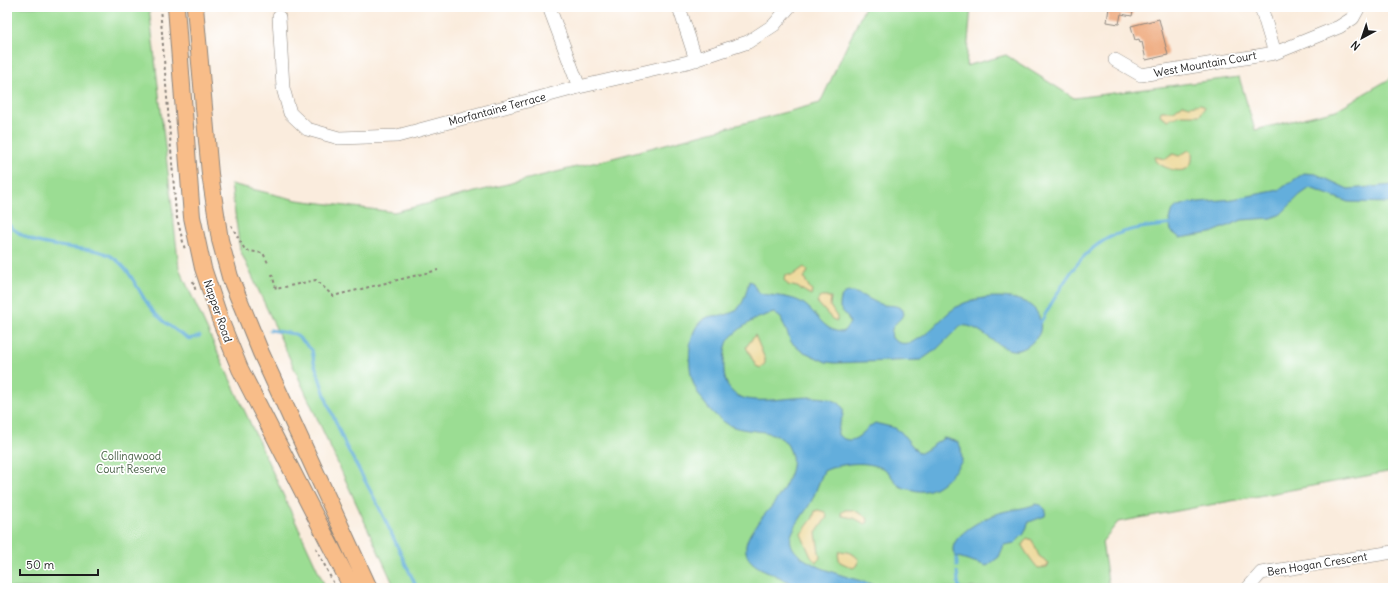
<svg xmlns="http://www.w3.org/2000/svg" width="1400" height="595" font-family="Delius,sans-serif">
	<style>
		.green { fill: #9bdd93; stroke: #5c7c58 }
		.sand { fill: #eeda9e; stroke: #857b5d }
		.water { fill: #64aedc; stroke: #40657c }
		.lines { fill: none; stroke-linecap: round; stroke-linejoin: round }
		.stream { stroke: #64aedc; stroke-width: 3 }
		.building { fill: #f0b087 }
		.minor-casing { stroke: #8b847c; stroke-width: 14 }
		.major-casing { stroke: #8b847c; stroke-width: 18 }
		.path { stroke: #8b847c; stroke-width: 2; stroke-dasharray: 3 3; stroke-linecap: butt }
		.minor { stroke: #fff; stroke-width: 13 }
		.major { stroke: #f8bd89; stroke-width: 16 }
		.labels { text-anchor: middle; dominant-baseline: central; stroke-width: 3.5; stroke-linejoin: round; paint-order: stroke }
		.street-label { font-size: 11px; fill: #1c1c1c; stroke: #fff }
		.park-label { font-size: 11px; fill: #486046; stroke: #fff }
	</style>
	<rect width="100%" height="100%" fill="#fff"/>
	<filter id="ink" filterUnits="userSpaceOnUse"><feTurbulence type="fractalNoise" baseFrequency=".025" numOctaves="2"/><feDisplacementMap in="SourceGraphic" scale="8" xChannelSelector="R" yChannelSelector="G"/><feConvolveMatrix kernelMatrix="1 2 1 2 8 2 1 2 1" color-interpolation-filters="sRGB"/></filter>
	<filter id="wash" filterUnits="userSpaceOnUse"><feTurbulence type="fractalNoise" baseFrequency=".012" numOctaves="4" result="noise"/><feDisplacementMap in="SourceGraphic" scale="16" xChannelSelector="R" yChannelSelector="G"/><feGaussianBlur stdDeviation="0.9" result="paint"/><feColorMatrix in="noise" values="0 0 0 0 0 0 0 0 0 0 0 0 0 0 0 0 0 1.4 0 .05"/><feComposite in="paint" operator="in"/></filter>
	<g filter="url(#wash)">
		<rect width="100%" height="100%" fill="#faecdd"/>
		<path class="green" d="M7,7H149L179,268L326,588H7Z
			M865,7H971L966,66L1006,55L1074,98L1239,77L1255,130L1336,110L1393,77V471L1118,522L1102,542L1109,588H395L240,250L231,184L297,200L394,212L609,159L820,103Z"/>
		<path class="sand" d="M1183,104L1190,106L1201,104L1205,107L1200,115H1181L1168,120L1160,115L1161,111H1174Z
			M1189,150L1192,153C1195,179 1167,171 1155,161V157L1166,159L1173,154L1179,156Z
			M804,267L808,271L804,278L812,292L811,295L797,287L788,285L784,280L785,275H793Z
			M820,297H831L830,306L837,317V321L832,319L817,302Z
			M755,335L765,359V363L761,368L756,366L746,347Z
			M818,510L825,512L827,517L816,533L820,558L816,562L811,557L801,534L813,518L815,511Z
			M845,510H853L867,517L868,522L865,524L854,518L842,516L841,513Z
			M1027,538L1032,540L1039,556L1049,563L1047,567L1038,568C1035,565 1023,549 1022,545Z
			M840,551C848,552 854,553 859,560L856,566L853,568L840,562L838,555Z"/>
		<path class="water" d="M1304,173L1316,174L1348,189L1393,185V203L1348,202L1310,188L1300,195L1281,214L1272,218L1242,220L1211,233L1180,238L1171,231L1169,220L1171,212L1176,207L1188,203L1233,199L1279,190Z
			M749,281L753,283L757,291L762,294C774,296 788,296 799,301C816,309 822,332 843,332L850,323L847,316L840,308C839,277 868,300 880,304C889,307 895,303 903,310L904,315C897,323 889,326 892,338C910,356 935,325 947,314C954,308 962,303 971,301C990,294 1035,294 1040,320C1041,327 1041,332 1037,337C1007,374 987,321 960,326L937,349L921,360L835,363L826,362L800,350L791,342L781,318L774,313C756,317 745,324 732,336C725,342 725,353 724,362C720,428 799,385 835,401C853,409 836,423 838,435C855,449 862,430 875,423L895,428L901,432L918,453L923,452L944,438L958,442L961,448L962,461C950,478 935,496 913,490C908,489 902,488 898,485C893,480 890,472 884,469C867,460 841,463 824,471C819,481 816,492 811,502C805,513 795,524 791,536C784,564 855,578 874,585L878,588C861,588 844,588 827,588C820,588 812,589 806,588C792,585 777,575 764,570C727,553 755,526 772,506C781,494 795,472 792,457C785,423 751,436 729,425C713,416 701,401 694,385C687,368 686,327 706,318C711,315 719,316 724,315C743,312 745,297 749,281Z
			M1036,504L1041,505L1046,510L1045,516L1029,522L1024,534L1015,543L1004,545L999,557L987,566L955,556C943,538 986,517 999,513C1012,509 1024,509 1036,504Z"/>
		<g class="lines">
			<path class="stream" d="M7,223C29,246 53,245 83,249C90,250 98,250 104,253C128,262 135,286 149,306C159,320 174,330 189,339L200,336
				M1038,324L1042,320C1060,289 1079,249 1115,235C1133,227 1153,227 1172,224
				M270,330L295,334L312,350L314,362L328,404L346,446L377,503L417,588
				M957,566V558
				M957,572L959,588"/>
		</g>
		<g id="blocks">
			<path class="building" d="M1109,7H1134L1132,16L1121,14L1119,24L1107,22Z
				M1159,19L1168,55L1146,60L1142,42L1140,43L1139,39L1135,40L1131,26Z"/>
		</g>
	</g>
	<g filter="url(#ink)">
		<use href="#blocks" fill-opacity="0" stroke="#8b847c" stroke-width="1"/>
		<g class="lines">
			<defs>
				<path id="minor" d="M549,7L579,87
					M679,7L696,60
					M1261,7L1275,53
					M279,17L283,88L290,113L307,129L339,138L397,136L579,87L688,62L748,42L774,25L789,7
					M1115,60L1141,75L1275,53L1339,27L1353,18L1359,7
					M1248,588L1261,573L1393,552"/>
				<path id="major" d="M176,7L192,217L203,268L221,322L240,369L352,588
					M195,7L210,174L220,240L230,277L261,353L369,588"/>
			</defs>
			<use href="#minor" class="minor-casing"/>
			<use href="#major" class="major-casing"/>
			<path class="path" d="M160,7L176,214L185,250
				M231,225L244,248L248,251L263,253L268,263
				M272,274L276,289L316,280L333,296L438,270
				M193,281L196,292
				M316,548L336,588"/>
			<use href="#minor" class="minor"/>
			<use href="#major" class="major"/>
		</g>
	</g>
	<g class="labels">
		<g class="street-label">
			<text transform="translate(1205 64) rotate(-10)">West Mountain Court</text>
			<text transform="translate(497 109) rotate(-15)">Morfantaine Terrace</text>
			<text transform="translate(218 311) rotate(71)">Napper Road</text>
			<text transform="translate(1317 564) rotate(-9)">Ben Hogan Crescent</text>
		</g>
		<g class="park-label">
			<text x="131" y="456">Collingwood<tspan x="131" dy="13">Court Reserve</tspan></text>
		</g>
	</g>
	<rect width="1400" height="595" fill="none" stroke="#fff" stroke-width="24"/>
	<g transform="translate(1362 38) rotate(220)" stroke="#ffffff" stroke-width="3" paint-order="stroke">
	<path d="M0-3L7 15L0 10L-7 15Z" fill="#1c1c1c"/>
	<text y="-6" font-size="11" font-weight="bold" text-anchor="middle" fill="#1c1c1c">N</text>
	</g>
	<path d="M20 569v6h78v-6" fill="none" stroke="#1c1c1c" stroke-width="2"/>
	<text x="26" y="569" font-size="12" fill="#1c1c1c" stroke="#ffffff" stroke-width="3" paint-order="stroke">50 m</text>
</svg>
